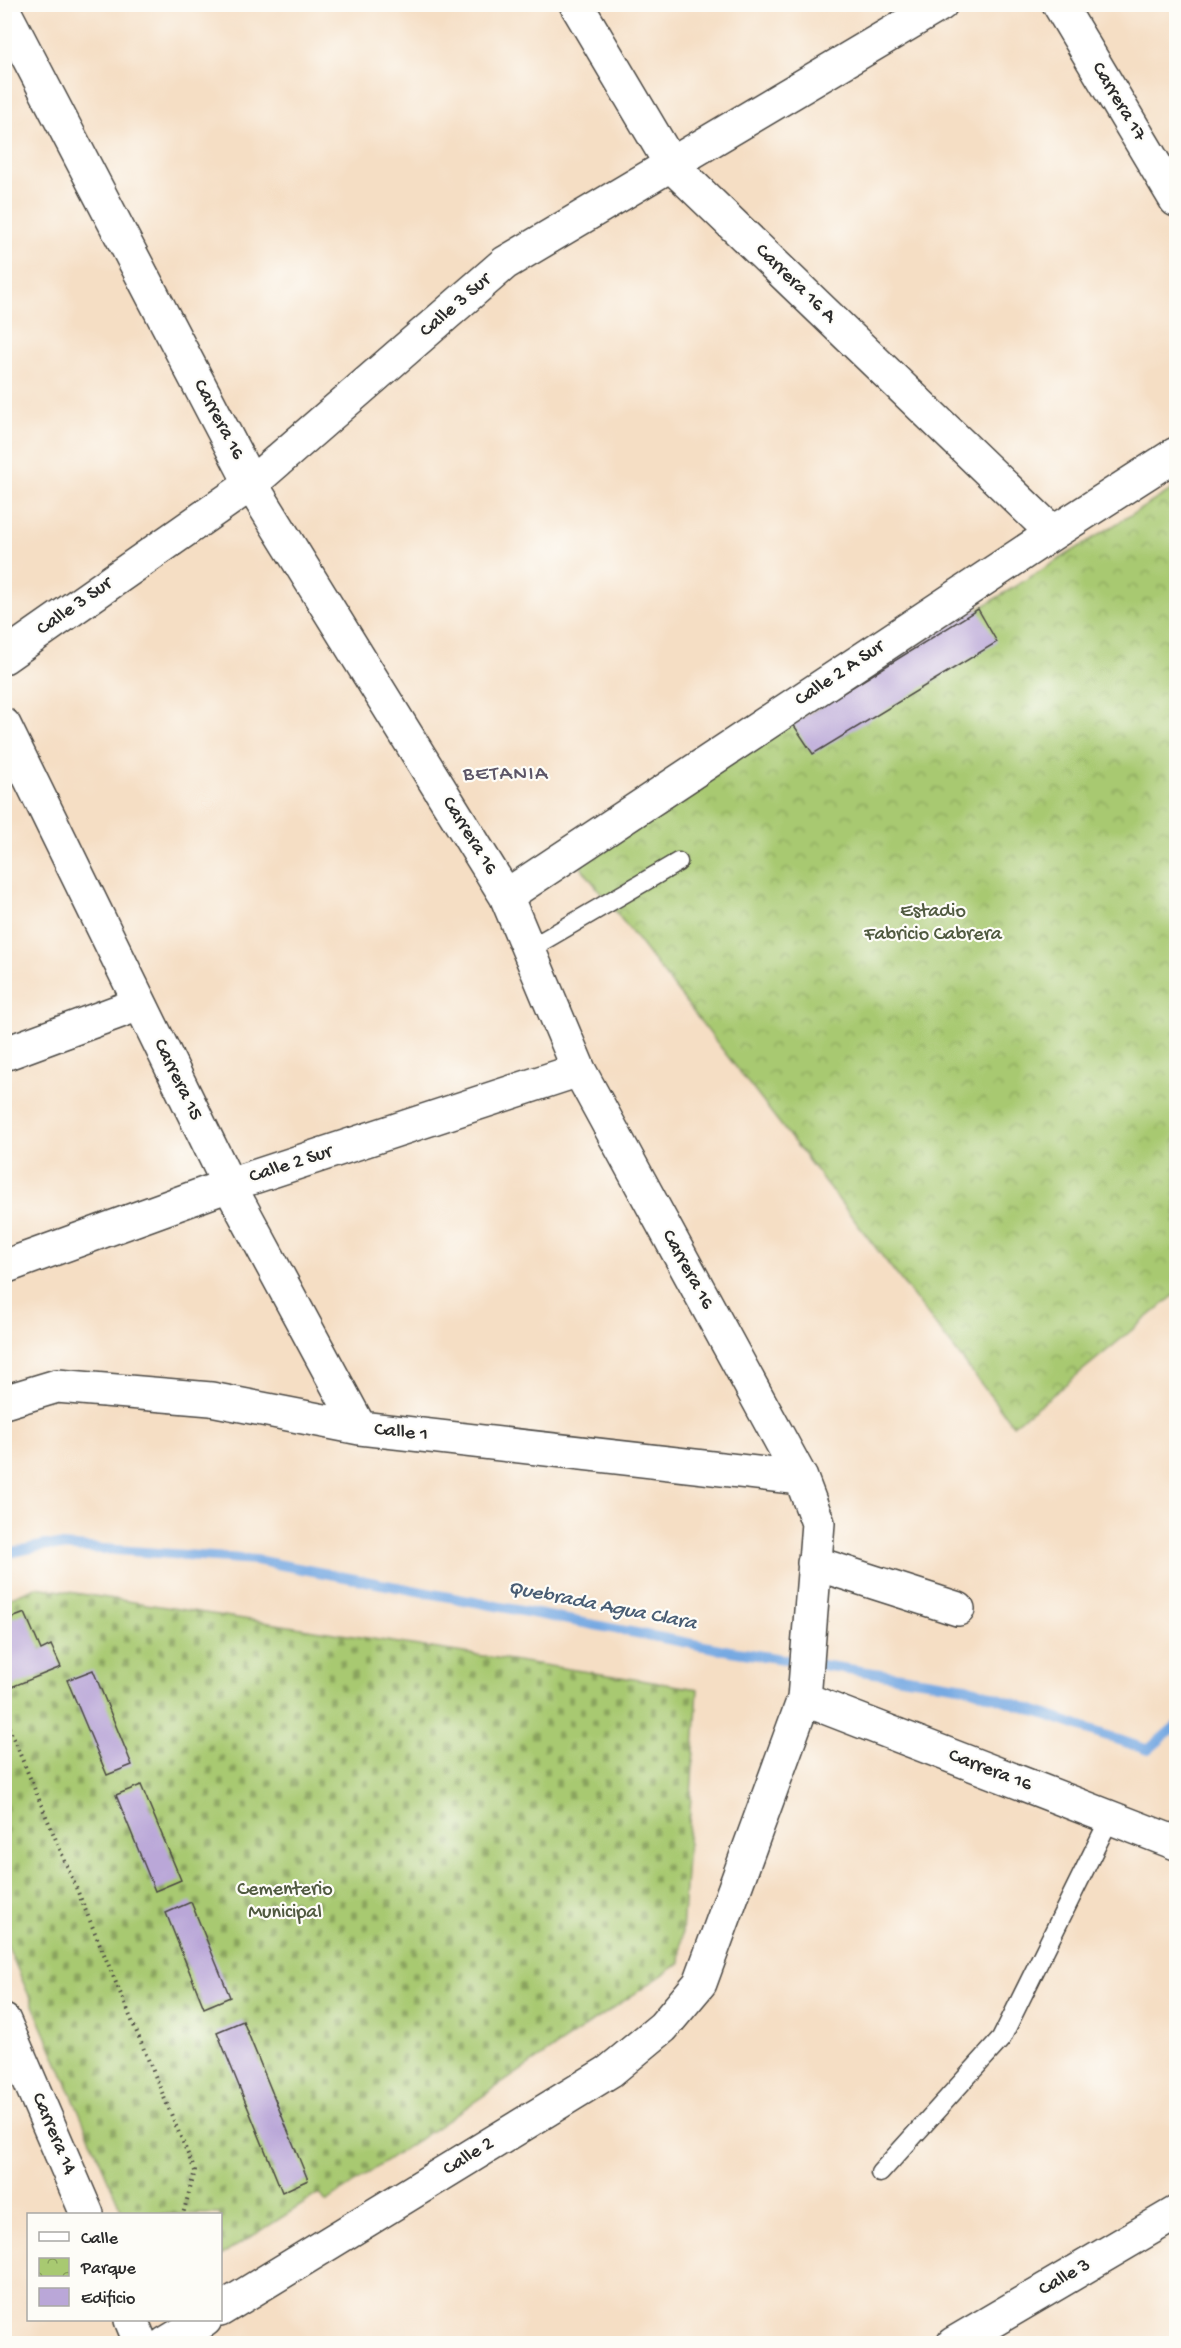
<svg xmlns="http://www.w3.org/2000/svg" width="1181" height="2348" font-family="'Gochi Hand',sans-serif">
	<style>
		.cemetery { fill: url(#cemetery-stones); stroke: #6a7a4e; stroke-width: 1.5 }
		.park { fill: url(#park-crowns); stroke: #6a7a4e; stroke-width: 1.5 }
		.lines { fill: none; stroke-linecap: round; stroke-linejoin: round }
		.stream { stroke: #76a9e2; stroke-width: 10 }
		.building { fill: #baa7d8 }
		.service-casing { stroke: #494642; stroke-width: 21 }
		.minor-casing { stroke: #494642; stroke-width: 36 }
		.path { stroke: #494642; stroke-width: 4; stroke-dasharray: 1.5 4.5; stroke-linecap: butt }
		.service { stroke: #fff; stroke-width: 18 }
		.minor { stroke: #fff; stroke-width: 33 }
		.labels { text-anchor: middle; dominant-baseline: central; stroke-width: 4.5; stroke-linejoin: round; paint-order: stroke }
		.street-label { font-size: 20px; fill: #2b2b2b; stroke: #fdfcf7 }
		.park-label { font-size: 20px; fill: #505a40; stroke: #fdfcf7 }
		.neighbourhood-label { font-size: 21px; letter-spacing: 1.5px; fill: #5d5668; stroke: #fdfcf7 }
		.water-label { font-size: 21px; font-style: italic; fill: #495d74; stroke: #fdfcf7 }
	</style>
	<defs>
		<pattern id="cemetery-stones" width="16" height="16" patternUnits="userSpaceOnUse" patternTransform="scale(1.5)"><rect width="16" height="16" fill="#a8c971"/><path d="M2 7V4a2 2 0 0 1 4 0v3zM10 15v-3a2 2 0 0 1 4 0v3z" fill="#89a35d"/></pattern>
		<pattern id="park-crowns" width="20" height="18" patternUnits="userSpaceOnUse" patternTransform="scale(1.5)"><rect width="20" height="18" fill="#a8c971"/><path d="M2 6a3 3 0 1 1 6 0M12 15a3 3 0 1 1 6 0" fill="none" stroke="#89a35d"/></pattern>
	</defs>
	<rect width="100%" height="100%" fill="#fdfcf7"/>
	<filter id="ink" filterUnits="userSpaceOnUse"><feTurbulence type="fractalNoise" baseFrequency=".0167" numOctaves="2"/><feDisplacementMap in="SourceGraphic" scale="12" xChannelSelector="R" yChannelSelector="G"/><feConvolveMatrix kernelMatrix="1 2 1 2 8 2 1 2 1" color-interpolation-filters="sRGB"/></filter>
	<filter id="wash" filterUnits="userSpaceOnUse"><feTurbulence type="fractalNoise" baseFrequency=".008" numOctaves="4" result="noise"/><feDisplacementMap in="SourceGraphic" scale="24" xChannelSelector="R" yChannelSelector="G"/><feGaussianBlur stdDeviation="1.35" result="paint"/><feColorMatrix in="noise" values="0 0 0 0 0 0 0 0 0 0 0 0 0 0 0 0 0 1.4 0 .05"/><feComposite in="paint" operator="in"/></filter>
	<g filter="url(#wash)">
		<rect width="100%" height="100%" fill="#f5dec4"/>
		<path class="cemetery" d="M36,1587L698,1689L680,1963L326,2202L320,2193L221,2256L220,2214H123L5,1940L4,1600Z"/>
		<path class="park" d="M1176,487V1294L1055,1393L1013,1425L581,867L587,851Z"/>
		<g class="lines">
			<path class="stream" d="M4,1554L46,1545L256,1560L730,1651L966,1687L1148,1750L1176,1726"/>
		</g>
		<g id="blocks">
			<path class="building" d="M978,609L997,642L813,754L793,724Z
				M25,1613L41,1650L51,1645L61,1667L4,1690V1621Z
				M93,1670L132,1765L107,1775L67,1680Z
				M141,1785L181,1880L155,1891L116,1795Z
				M191,1902L230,1997L204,2008L166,1913Z
				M243,2021L308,2180L282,2192L217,2032Z"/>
		</g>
	</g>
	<g filter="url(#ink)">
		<use href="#blocks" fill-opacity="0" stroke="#494642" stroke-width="1.5"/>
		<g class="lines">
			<defs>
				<path id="service" d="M529,949L678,862
					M880,2173L1001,2039L1110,1818"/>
				<path id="minor" d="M576,4L672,166L1053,533
					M1059,4L1176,200
					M4,11L251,484L506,896L579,1070L801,1478L818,1523L804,1699L700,1983L663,2027L610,2071L220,2310
					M4,657L251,484L505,263L941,4
					M4,725L229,1185L360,1428
					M506,896L1053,533L1176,454
					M4,1054L139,1004
					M4,1267L229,1185L579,1070
					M4,1402L57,1386L211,1399L360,1428L801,1478
					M814,1563L958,1609
					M804,1699L1176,1843
					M4,2021L87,2214
					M131,2320L141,2344
					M165,2344L205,2320
					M953,2344L1176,2213"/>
			</defs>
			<use href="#service" class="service-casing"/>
			<use href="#minor" class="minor-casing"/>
			<path class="path" d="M4,1716L195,2171L183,2214"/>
			<use href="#service" class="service"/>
			<use href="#minor" class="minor"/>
		</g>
	</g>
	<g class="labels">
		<g class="street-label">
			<text transform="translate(1118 102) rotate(59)">Carrera 17</text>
			<text transform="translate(795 284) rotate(44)">Carrera 16 A</text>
			<text transform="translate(456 306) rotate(-41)">Calle 3 Sur</text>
			<text transform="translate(218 420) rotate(62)">Carrera 16</text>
			<text transform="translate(75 607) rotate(-35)">Calle 3 Sur</text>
			<text transform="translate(840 674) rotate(-34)">Calle 2 A Sur</text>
			<text transform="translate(469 836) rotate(58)">Carrera 16</text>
			<text transform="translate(177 1080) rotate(64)">Carrera 15</text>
			<text transform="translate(291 1165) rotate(-18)">Calle 2 Sur</text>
			<text transform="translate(687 1270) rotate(61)">Carrera 16</text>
			<text transform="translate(401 1433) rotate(6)">Calle 1</text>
			<text transform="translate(990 1771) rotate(21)">Carrera 16</text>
			<text transform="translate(53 2134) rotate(67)">Carrera 14</text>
			<text transform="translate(469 2157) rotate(-32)">Calle 2</text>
			<text transform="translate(1065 2278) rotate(-30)">Calle 3</text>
		</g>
		<g class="park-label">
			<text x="933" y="912">Estadio<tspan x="933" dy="23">Fabricio Cabrera</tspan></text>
			<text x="285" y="1890">Cementerio<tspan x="285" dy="23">Municipal</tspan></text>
		</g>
		<g class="neighbourhood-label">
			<text x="506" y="775">BETANIA</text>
		</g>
		<g class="water-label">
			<text transform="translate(602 1607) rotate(11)">Quebrada Agua Clara</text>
		</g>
	</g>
	<rect width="1181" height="2348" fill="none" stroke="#fdfcf7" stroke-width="24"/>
	<rect x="27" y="2213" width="195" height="108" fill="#fdfcf7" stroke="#a9a8a5" stroke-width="1.5"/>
	<rect x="39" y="2232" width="30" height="9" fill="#ffffff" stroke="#a9a8a5" stroke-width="1.5"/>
	<text x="81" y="2243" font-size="18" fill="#2b2b2b">Calle</text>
	<rect x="39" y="2258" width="30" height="18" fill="url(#park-crowns)" stroke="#a9a8a5" stroke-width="1.5"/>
	<text x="81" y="2273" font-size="18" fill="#2b2b2b">Parque</text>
	<rect x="39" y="2288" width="30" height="18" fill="#baa7d8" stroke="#a9a8a5" stroke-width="1.5"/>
	<text x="81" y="2303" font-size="18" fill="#2b2b2b">Edificio</text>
</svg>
